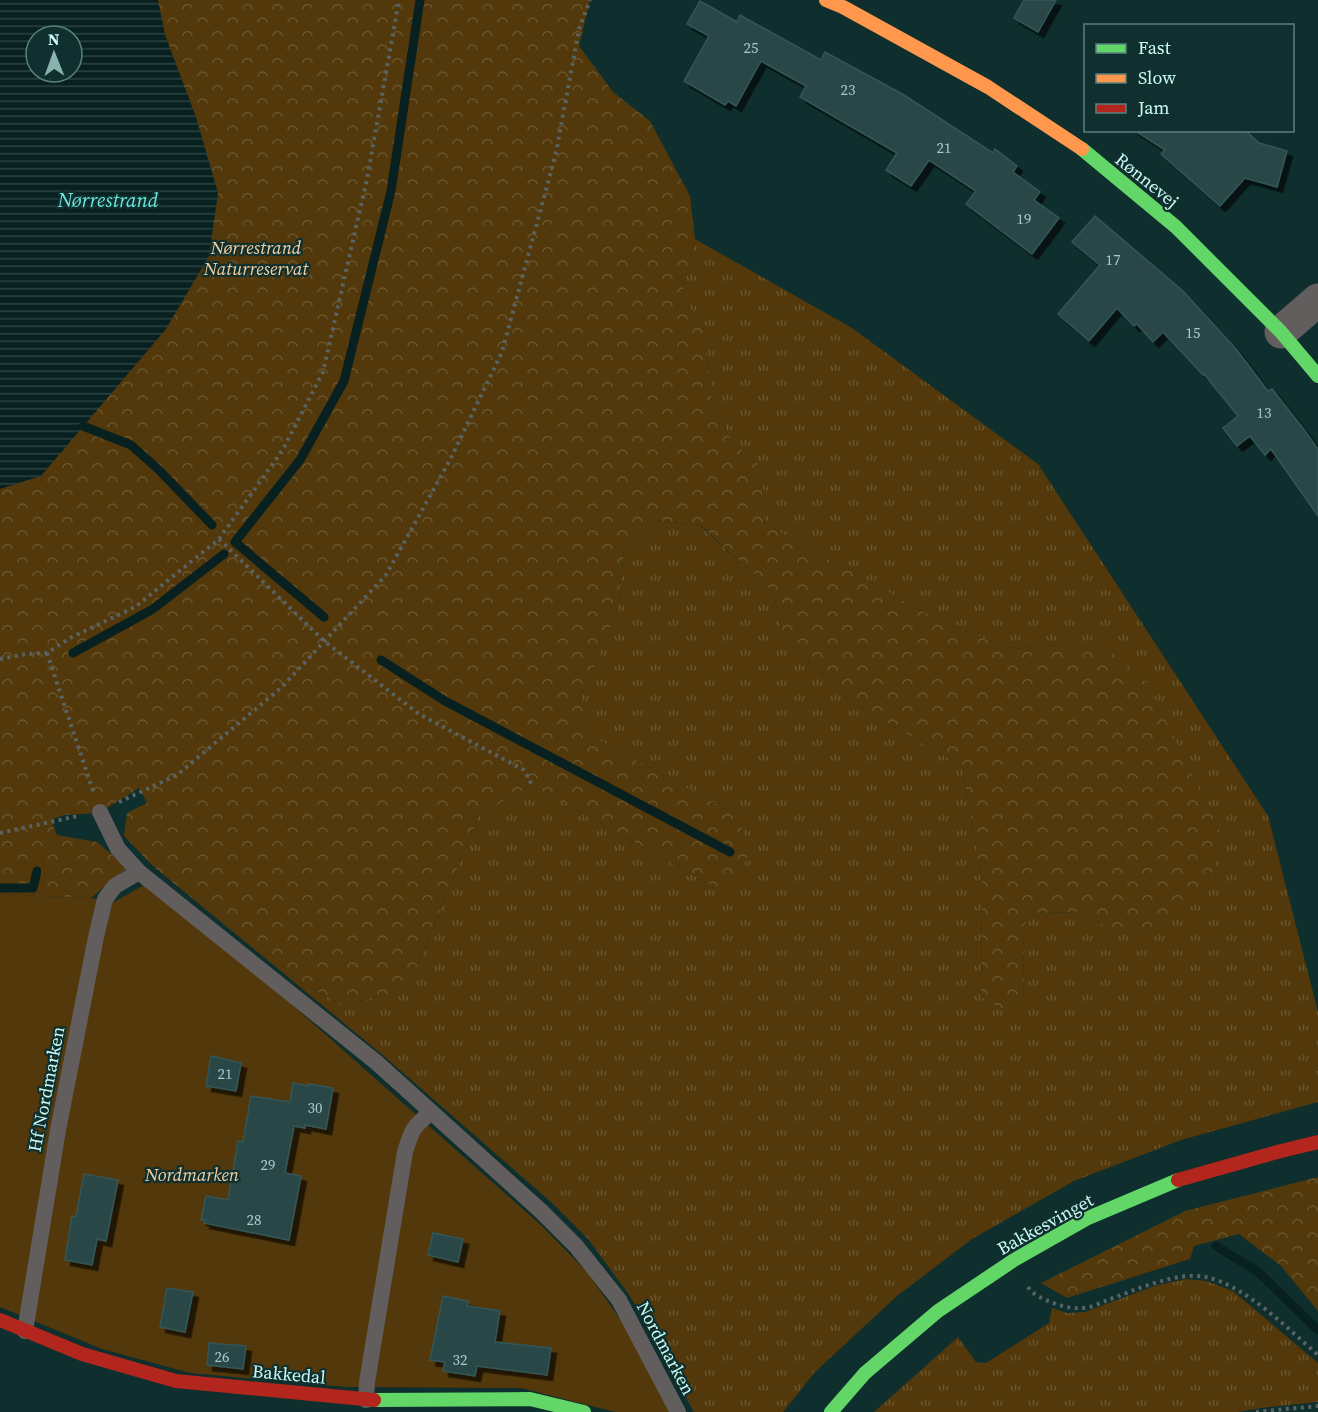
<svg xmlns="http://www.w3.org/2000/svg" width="1318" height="1412" font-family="'Source Serif 4',serif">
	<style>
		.grass { fill: url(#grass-tufts) }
		.forest { fill: url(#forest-crowns); fill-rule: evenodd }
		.garden { fill: #52380a }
		.water { fill: url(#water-rules); fill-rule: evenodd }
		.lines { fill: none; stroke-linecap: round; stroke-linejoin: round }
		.stream { stroke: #082120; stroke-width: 9 }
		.building { fill: #2b4647; stroke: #335759; stroke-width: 1.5; filter: url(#shadow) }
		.path { stroke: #596363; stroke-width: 4; stroke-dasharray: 3 4.5; stroke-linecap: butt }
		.lane { stroke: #625e5e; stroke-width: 16 }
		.street { stroke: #625e5e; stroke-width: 33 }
		.fast { stroke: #63d668; stroke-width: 14 }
		.slow { stroke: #ff974d; stroke-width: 14 }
		.jam { stroke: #b3261e; stroke-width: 14 }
		.labels { text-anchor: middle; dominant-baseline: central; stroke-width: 4.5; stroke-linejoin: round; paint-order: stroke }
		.number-label { font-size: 15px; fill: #a3cdca }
		.street-label { font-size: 18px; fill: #cbfaf5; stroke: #0f302e }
		.park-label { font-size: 18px; font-style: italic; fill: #f7cea1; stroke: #0f302e }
		.water-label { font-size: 20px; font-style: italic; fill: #6ce8df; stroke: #0f302e }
	</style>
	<defs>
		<pattern id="grass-tufts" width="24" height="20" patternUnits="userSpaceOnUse" patternTransform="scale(1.5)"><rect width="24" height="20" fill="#52380a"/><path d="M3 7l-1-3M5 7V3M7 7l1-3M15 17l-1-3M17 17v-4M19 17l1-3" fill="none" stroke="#6a562e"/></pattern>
		<pattern id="forest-crowns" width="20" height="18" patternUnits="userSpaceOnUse" patternTransform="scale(1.5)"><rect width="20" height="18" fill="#52380a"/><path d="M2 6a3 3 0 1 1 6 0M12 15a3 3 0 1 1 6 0" fill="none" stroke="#6a562e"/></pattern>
		<pattern id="water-rules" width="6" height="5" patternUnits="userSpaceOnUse" patternTransform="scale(1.5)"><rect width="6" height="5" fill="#082120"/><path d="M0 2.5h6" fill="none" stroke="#2b4241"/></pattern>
		<filter id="shadow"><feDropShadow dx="5.5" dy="5.5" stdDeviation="0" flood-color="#0009"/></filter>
	</defs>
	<rect width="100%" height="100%" fill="#0e2f2d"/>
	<path class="grass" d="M695,239L852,328L1038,464L1268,816L1318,1012V1102L1181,1140L1074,1181L972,1239L897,1296L815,1372L783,1412H694L630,1296L588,1239L552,1203L385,1057L277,968L343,1006L408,988L479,815L532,785L714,887L737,815L591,736L580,701L618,608L624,551L657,521L699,525L773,592L784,638L849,701L962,766L982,881L981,997L1024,1005L1023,926L1036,913L1085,912L1117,934L1156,926L1066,644L1012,649L936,619L765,524L762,509L763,468L732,442L712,400L703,331L682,293Z
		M1187,1279L1206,1281L1233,1291L1318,1363V1402L1261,1408L1238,1412H874L958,1337L976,1362L986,1363L1049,1323L1052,1308L1067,1313L1085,1312L1157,1285Z"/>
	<path class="forest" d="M0,0H590L579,46L613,92L650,121L690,196L695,239L682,293L703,331L712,400L732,442L763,468L762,509L765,524L936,619L1012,649L1066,644L1109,649L1149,686L1222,835L1209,885L1156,926L1117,934L1085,912L1036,913L1023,926L1024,1005L1012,1016L981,996L982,881L962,766L849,701L784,638L773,592L700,525L658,521L624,551L618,608L580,701L591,736L737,815L750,848L740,878L714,887L532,785L479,815L408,988L343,1006L277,968L153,866L124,836L127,813L147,803L139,788L99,813L64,815L51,820L57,835L97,842L127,868L91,898L0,894ZM36,36H72V72H36Z
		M1318,1177V1311L1281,1266L1239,1234L1194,1246L1190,1259L1067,1298L1041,1283L1185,1211Z"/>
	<path class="garden" d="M144,885L264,980L543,1227L587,1272L622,1322L672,1412H615L521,1388L347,1387L190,1373L102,1349L0,1307V894L91,898L114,902Z"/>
	<path class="water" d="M0,0H158L165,35L196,117L218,193L209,256L166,329L41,476L0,489ZM36,36H72V72H36Z"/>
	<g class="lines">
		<path class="stream" d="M83,426L131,445L159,470L212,525
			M324,617L235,542L300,460L344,381L391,191L420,0
			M73,653L153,609L224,554
			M381,660L445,701L730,852
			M0,888H33L37,871
			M1216,1246L1257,1271L1318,1330"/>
	</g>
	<path class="building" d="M1024,0H1056L1038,32L1014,18Z
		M700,1L737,22L740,15L821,60L825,52L904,95L993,153L995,149L1017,166L1013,172L1040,192L1034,200L1059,218L1032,254L966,204L976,191L929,160L911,186L886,170L897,153L800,97L806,86L761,61L736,106L728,101L725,105L684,81L709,36L687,24Z
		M1134,130H1245L1259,143L1287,151L1277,187L1245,178L1220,206L1161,154L1165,150Z
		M1095,216L1183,291L1236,349L1268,391L1272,389L1302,427L1318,449V516L1271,449L1265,455L1250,436L1237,446L1223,428L1238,416L1204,374L1203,375L1163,332L1153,342L1137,324L1134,326L1117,308L1089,341L1058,314L1100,265L1072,242Z
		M211,1056L241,1063L236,1091L206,1086Z
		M293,1083L308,1086V1084L333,1088L326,1129L305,1125V1128L294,1126L285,1173L301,1176L289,1240L204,1223L205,1220H201L206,1196L228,1200L238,1141L243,1142L251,1096L290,1102Z
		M84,1174L118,1180L106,1241L97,1239L92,1265L65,1260L72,1216L76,1217Z
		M433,1233L463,1239L458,1262L428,1255Z
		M167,1288L193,1292L185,1332L160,1327Z
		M443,1296L468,1301L467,1306L500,1311L495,1342L551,1348L547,1375L477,1366L475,1376L443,1371L445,1362L430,1360Z
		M209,1343L246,1346L243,1369L207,1365Z"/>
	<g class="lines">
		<path class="path" d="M219,539L324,641L419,714L524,770L532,785
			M47,653L93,791
			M0,659L26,654L47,653L70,638L135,607L219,539L282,451L323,372L367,179L399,0
			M119,802L177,775L282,687L386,575L450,460L502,352L556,153L579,29L590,0
			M0,833L78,816
			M1028,1287C1033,1295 1043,1299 1051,1302C1061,1306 1071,1309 1082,1308C1091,1308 1100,1303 1108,1300C1135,1290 1177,1271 1206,1277C1246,1286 1287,1328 1318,1355
			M1256,1412L1318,1406"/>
		<path class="lane" d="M100,812L118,849L139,872L376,1062L542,1212L576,1246L619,1300L678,1412
			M25,1331L58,1130L96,937L105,899L115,886L139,872
			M366,1400L367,1382L405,1152C412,1129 413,1127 431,1112"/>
		<path class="street" d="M1281,332L1318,300"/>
		<path class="fast" d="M1082,149L1176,227L1281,332L1318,376
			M374,1400L530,1399L584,1412
			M831,1412L865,1373L938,1311L1014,1260L1088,1218L1178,1180"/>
		<path class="slow" d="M826,0L843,7L988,87L1082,149"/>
		<path class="jam" d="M1178,1180L1281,1151L1318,1142
			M0,1320L82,1354L176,1381L374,1400"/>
	</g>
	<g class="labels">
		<g class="number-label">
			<text x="751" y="47">25</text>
			<text x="848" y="89">23</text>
			<text x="944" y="147">21</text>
			<text x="1024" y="218">19</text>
			<text x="1113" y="259">17</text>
			<text x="1193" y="332">15</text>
			<text x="1264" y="412">13</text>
			<text x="225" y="1073">21</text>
			<text x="315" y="1107">30</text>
			<text x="268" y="1164">29</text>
			<text x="254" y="1219">28</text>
			<text x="222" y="1356">26</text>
			<text x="460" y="1359">32</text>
		</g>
		<g class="street-label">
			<text transform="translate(1147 180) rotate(39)">Rønnevej</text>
			<text transform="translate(46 1089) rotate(-79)">Hf Nordmarken</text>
			<text transform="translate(1045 1224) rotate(-29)">Bakkesvinget</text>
			<text transform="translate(666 1348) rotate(62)">Nordmarken</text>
			<text transform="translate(289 1374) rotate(5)">Bakkedal</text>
		</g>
		<g class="park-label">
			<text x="256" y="247">Nørrestrand<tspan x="256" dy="21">Naturreservat</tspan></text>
			<text x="192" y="1174">Nordmarken</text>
		</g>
		<g class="water-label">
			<text x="108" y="200">Nørrestrand</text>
		</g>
	</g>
	<rect x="1084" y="24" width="210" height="108" fill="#0f302e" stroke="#5a817e" stroke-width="1.5"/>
	<rect x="1096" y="44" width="30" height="9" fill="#63d668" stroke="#5a817e" stroke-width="1.5"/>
	<text x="1138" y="54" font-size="18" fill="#cbfaf5">Fast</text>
	<rect x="1096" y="74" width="30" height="9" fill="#ff974d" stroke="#5a817e" stroke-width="1.5"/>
	<text x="1138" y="84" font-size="18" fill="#cbfaf5">Slow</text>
	<rect x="1096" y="104" width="30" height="9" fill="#b3261e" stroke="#5a817e" stroke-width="1.5"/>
	<text x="1138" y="114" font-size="18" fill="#cbfaf5">Jam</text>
	<g transform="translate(54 54) rotate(359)"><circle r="28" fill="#0f302e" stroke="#5a817e" stroke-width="1.5"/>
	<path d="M0-4.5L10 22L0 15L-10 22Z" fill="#89b3af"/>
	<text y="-9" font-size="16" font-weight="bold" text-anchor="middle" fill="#cbfaf5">N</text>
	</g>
</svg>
